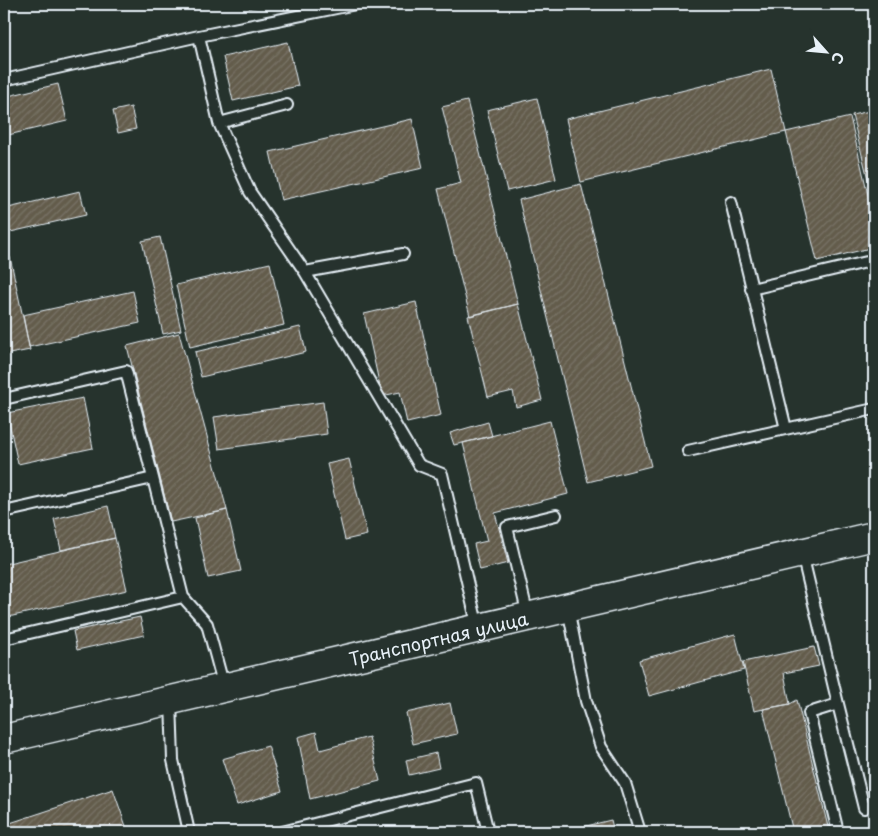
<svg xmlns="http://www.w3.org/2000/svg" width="878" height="836" font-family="'Playpen Sans',sans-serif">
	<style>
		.building { fill: url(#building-hatch); stroke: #e8f1f8 }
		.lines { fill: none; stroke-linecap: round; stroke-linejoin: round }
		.lane-casing { stroke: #e8f1f8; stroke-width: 14 }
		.secondary-casing { stroke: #e8f1f8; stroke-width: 31 }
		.lane { stroke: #26332d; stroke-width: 10 }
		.secondary { stroke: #26332d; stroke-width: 28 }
		.labels { text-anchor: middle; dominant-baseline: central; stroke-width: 5; stroke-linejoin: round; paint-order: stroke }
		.street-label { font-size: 18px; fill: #e8f1f8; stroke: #26332d }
	</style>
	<defs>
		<pattern id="building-hatch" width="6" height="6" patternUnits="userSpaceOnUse" patternTransform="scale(1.25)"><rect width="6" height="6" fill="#635c4c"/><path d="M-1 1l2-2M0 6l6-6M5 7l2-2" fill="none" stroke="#797467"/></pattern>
	</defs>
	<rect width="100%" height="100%" fill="#26332d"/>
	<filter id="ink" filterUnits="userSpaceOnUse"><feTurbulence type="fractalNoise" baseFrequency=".02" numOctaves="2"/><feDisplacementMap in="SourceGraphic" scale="10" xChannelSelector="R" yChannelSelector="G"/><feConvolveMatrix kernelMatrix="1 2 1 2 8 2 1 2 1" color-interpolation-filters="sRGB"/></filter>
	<g filter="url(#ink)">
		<path class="building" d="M248,4H271L249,8Z
			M288,42L298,86L233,101L223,57Z
			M771,69L786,132L581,182L566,119Z
			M58,84L67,121L4,136V97Z
			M537,98L556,179L507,191L487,110Z
			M467,101L518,304L470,316L438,189L461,183L442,107Z
			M131,107L136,129L118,133L113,111Z
			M874,110V203L852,115Z
			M850,117L874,221V247L817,261L786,132Z
			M412,119L423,168L281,200L270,152Z
			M581,184L651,466L588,482L519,200Z
			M80,191L86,215L6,233L4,224V209Z
			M160,237L181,330L163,334L142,241Z
			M10,257L30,350L4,355V258Z
			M270,263L284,325L190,347L176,285Z
			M133,291L140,323L29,347L23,315Z
			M416,302L441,415L407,423L400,392L382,396L364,314Z
			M518,304L542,400L516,407L513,391L488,397L468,316Z
			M300,327L306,352L201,377L195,352Z
			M179,333L227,510L171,522L127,346Z
			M83,398L93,448L18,464L7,413Z
			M323,402L327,434L219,449L214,417Z
			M550,421L568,494L495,513L508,563L480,570L474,544L487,541L463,443Z
			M488,422L492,436L454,445L450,433Z
			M349,459L367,535L345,540L327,464Z
			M108,506L115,538L61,550L54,519Z
			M227,510L241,571L208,578L195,518Z
			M115,538L127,590L4,618V564Z
			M140,617L144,635L77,650L73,631Z
			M735,634L744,670L649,696L639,660Z
			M814,647L819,666L784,673L790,704L754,711L743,662Z
			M797,700L829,831L826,832H793L763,709L790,704Z
			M450,703L457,734L413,744L406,713Z
			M316,732L320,750L369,737L380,781L310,799L298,737Z
			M268,746L282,791L237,805L222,759Z
			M436,753L439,768L409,775L406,760Z
			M113,789L128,832H4V825Z
			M611,820L614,832H575L574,829Z"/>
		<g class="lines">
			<defs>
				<path id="lane" d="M199,36L219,123L250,192L305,272L419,465L442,474L478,628
					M4,80L199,36L356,4
					M219,123L287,105
					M731,202L786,429
					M874,260L871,261L874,275
					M305,272L403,254
					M751,289L871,261
					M4,399L126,371L183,597
					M688,451L874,409
					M4,512L153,478
					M802,554L838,704L864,808L874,805
					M568,608L586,701L601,747L625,783L640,832
					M528,616L507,527L556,515
					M4,639L183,597L207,624L224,687
					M171,701L173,760L189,832
					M838,704L809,713L838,832
					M282,832L476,783L488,832"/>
				<g id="secondary">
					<path id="s1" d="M4,739L874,536"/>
				</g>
			</defs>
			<use href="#lane" class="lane-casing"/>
			<use href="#secondary" class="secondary-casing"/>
			<use href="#lane" class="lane"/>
			<use href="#secondary" class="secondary"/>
		</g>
	</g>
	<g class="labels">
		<g class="street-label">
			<text stroke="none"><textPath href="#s1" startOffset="446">Транспортная улица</textPath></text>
		</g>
	</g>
	<rect width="878" height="836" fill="none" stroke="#26332d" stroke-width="20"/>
	<rect x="10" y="10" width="858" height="816" fill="none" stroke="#e8f1f8" stroke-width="2" filter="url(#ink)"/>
	<g transform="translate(826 52) rotate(117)" stroke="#26332d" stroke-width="4" paint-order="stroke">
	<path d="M0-4L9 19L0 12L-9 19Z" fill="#e8f1f8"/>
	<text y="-8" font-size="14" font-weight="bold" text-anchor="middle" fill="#e8f1f8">С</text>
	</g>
</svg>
